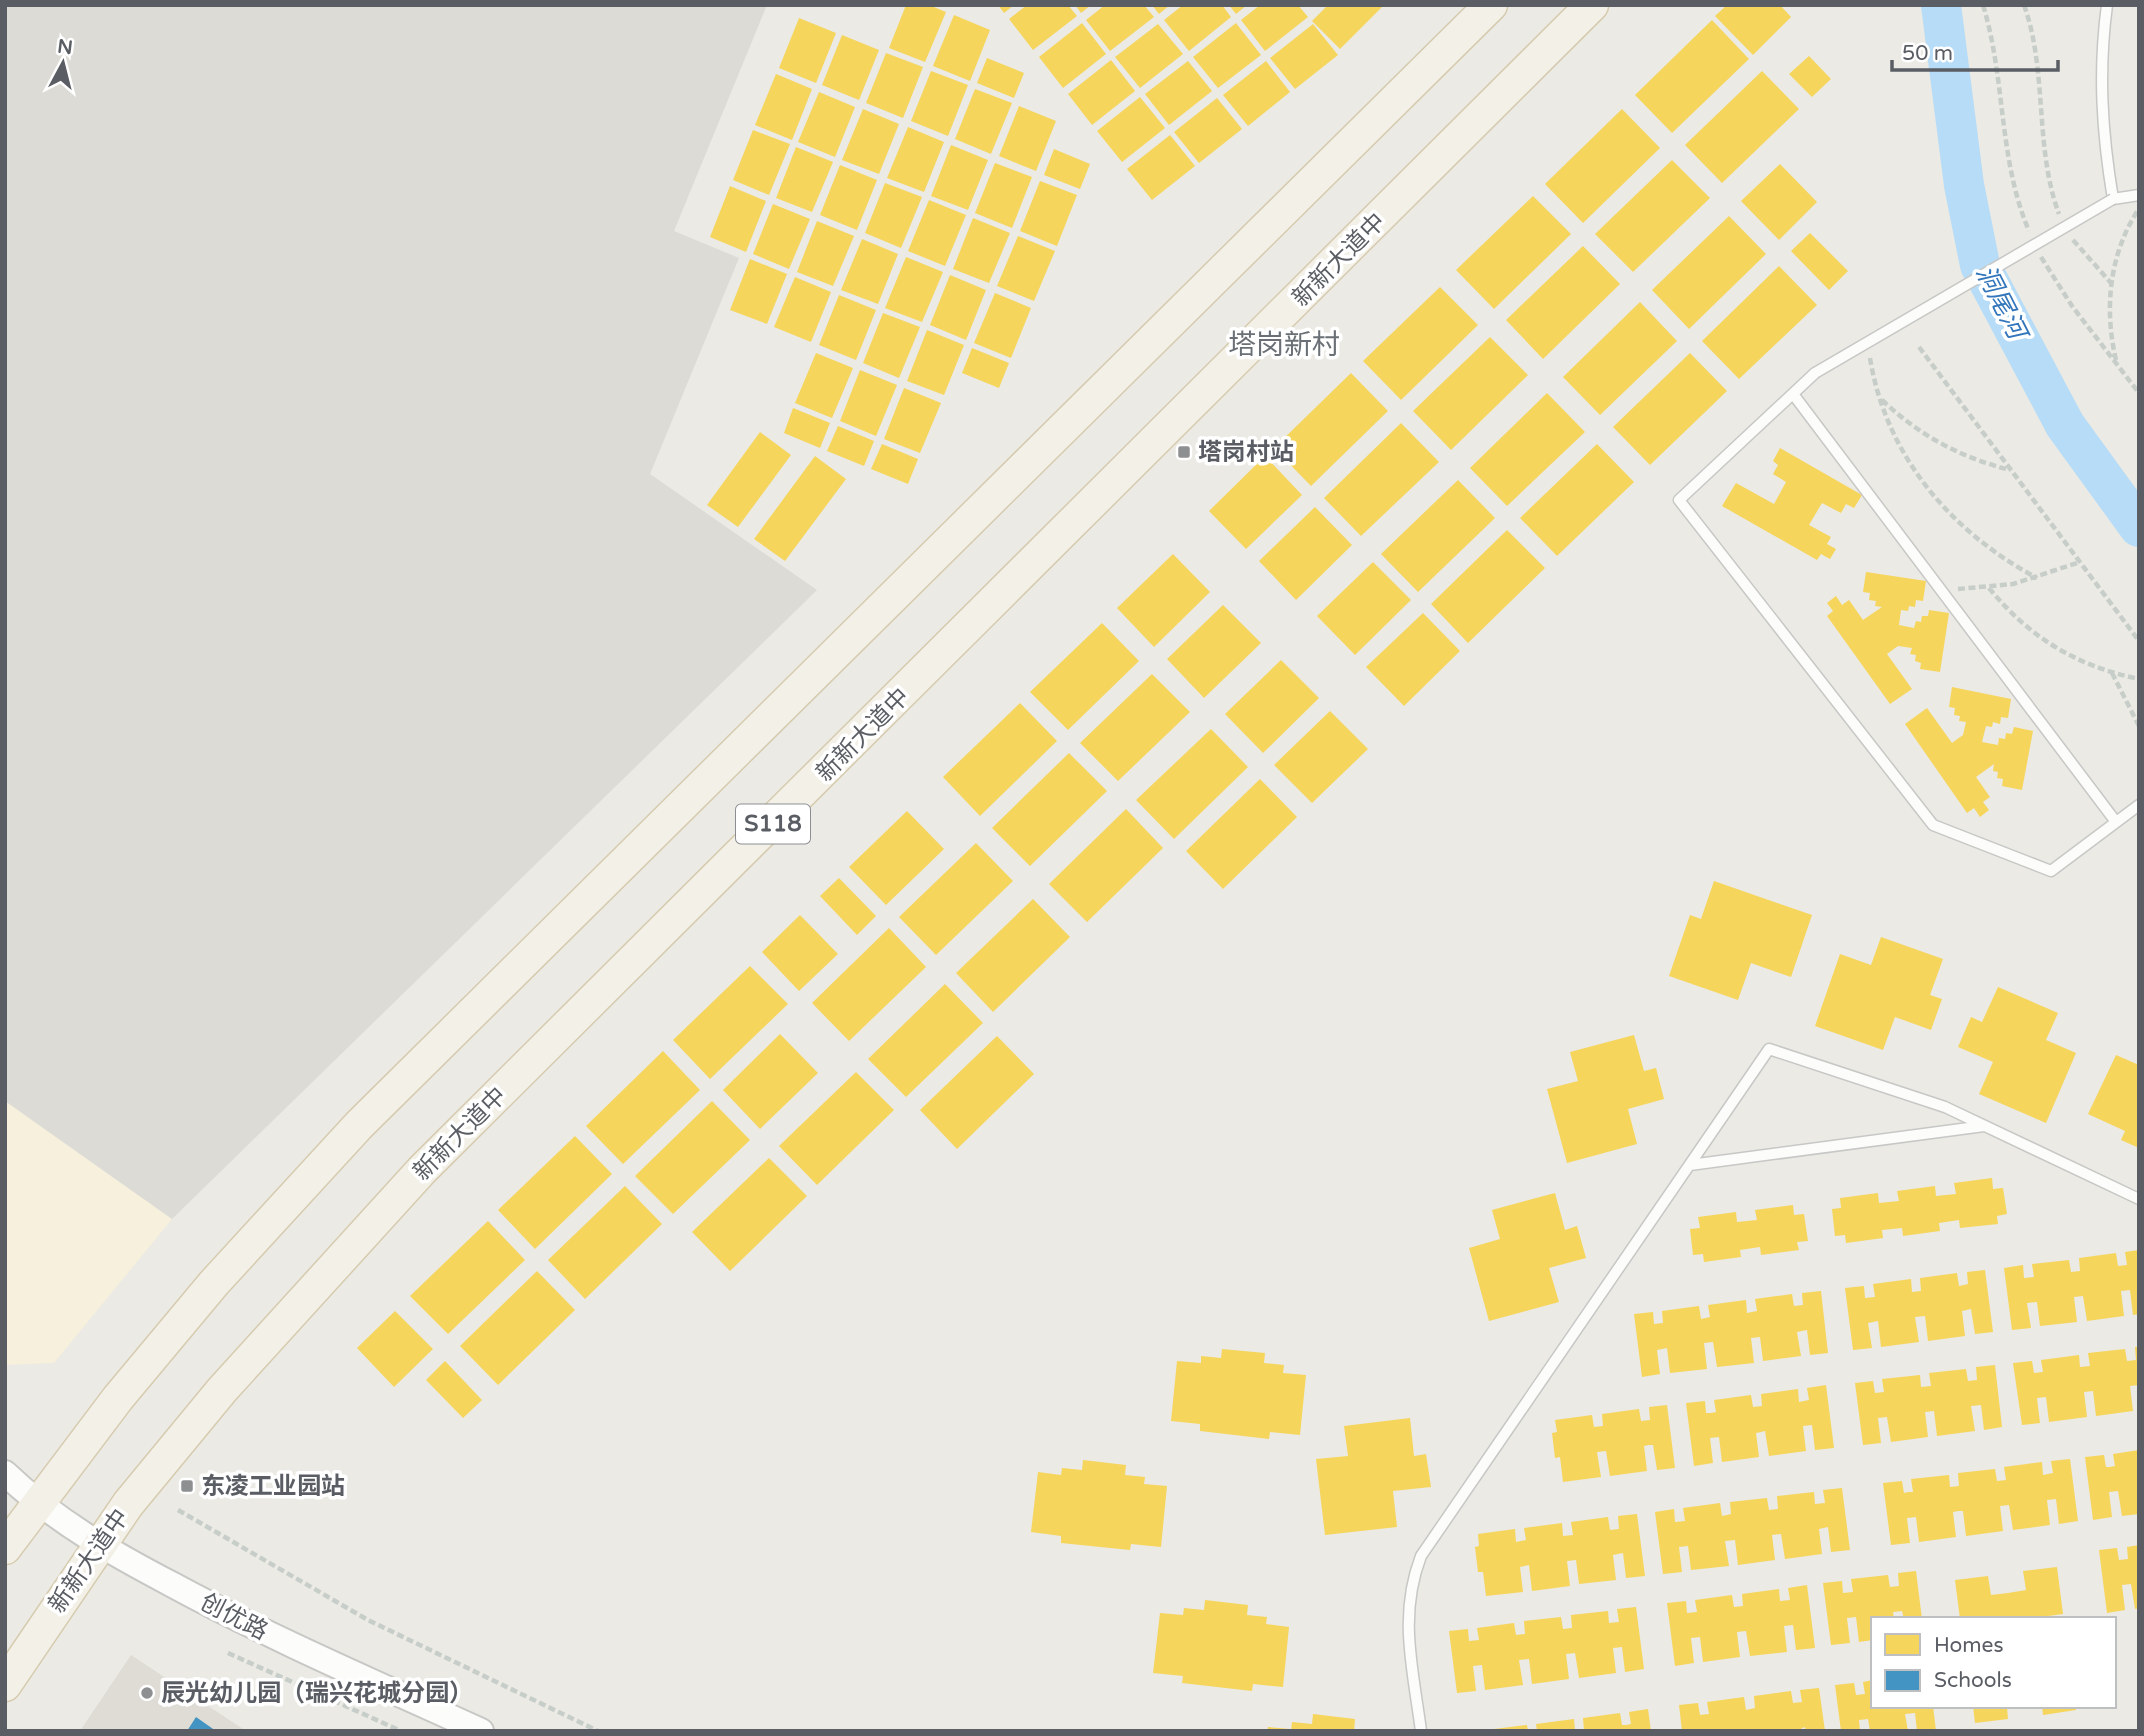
<svg xmlns="http://www.w3.org/2000/svg" width="2144" height="1736" font-family="'Varela Round','Noto Sans SC',sans-serif">
	<style>
		.commercial { fill: #f6f0dc }
		.industrial { fill: #dcdbd5 }
		.education { fill: #dedcd4 }
		.homes { fill: #f6d55c }
		.schools { fill: #4393c3 }
		.lines { fill: none; stroke-linecap: round; stroke-linejoin: round }
		.river { stroke: #b6dcf7; stroke-width: 40 }
		.service-casing { stroke: #c7c7c6; stroke-width: 13 }
		.tertiary-casing { stroke: #c7c7c6; stroke-width: 28 }
		.primary-casing { stroke: #d6cbaf; stroke-width: 35 }
		.path { stroke: #c7cdc9; stroke-width: 4.5; stroke-dasharray: 7 3.5; stroke-linecap: butt }
		.service { stroke: #fcfcfb; stroke-width: 10 }
		.tertiary { stroke: #fcfcfb; stroke-width: 24 }
		.primary { stroke: #f2f0e7; stroke-width: 32 }
		.service-bridge-casing { stroke: #c7c7c6; stroke-width: 13; stroke-linecap: butt }
		.service-bridge { stroke: #fcfcfb; stroke-width: 10 }
		.poi-dot { fill: #8d8f91; stroke: #fff; stroke-width: 2.5 }
		.labels { text-anchor: middle; dominant-baseline: central; stroke-width: 7; stroke-linejoin: round; paint-order: stroke }
		.shield { fill: #fff; stroke: #8c8e92; stroke-width: 2 }
		.shield-label { font-size: 23px; font-weight: bold; fill: #5a5e64 }
		.street-label { font-size: 24px; fill: #5a5e64; stroke: #fff }
		.poi-label { font-size: 24px; font-weight: bold; fill: #5a5e64; stroke: #fff; text-anchor: start }
		.water-label { font-size: 26px; font-style: italic; fill: #3376bb; stroke: #fff }
		.quarter-label { font-size: 28px; fill: #6a7076; stroke: #fff }
	</style>
	<rect width="100%" height="100%" fill="#ebeae4"/>
	<path class="commercial" d="M5,1101L172,1219L54,1363L5,1365Z"/>
	<path class="industrial" d="M5,5H767L674,231L739,258L650,474L817,590L172,1219L5,1101Z"/>
	<path class="education" d="M131,1655L246,1731H80Z"/>
	<path class="homes" d="M906,5H929L946,12L925,62L889,48Z
		M998,5H1014L1004,13Z
		M1027,5H1068L1077,16L1033,50L1009,19Z
		M1075,5H1091L1081,13Z
		M1105,5H1144L1154,17L1110,51L1086,20Z
		M1152,5H1170L1159,14Z
		M1183,5H1222L1231,17L1189,51L1164,20Z
		M1229,5H1247L1236,14Z
		M1260,5H1298L1308,17L1265,51L1241,20Z
		M1328,5H1384L1340,49L1312,21Z
		M1727,5H1780L1791,17L1753,55L1715,16Z
		M954,15L990,30L970,81L933,66Z
		M799,18L836,33L816,83L779,68Z
		M1712,20L1749,59L1672,133L1635,95Z
		M1082,23L1106,54L1063,88L1039,57Z
		M1236,23L1261,55L1218,88L1193,57Z
		M1158,24L1183,54L1140,88L1115,57Z
		M1313,24L1338,55L1295,89L1270,58Z
		M842,35L879,50L859,100L822,85Z
		M886,53L923,67L903,118L866,103Z
		M1809,56L1831,79L1812,97L1789,74Z
		M987,58L1024,73L1014,98L977,83Z
		M1111,60L1135,91L1092,125L1068,94Z
		M1188,61L1212,91L1169,125L1145,94Z
		M1266,61L1290,92L1248,126L1223,95Z
		M931,71L968,85L948,136L911,121Z
		M1762,71L1799,109L1722,183L1685,145Z
		M776,74L812,89L792,140L755,125Z
		M975,89L1012,103L991,154L955,139Z
		M819,92L855,107L835,157L798,142Z
		M1140,97L1165,128L1122,162L1097,131Z
		M1217,98L1242,129L1199,163L1174,132Z
		M1019,106L1056,121L1036,171L999,156Z
		M863,109L899,124L879,174L842,160Z
		M1622,109L1660,148L1583,223L1545,184Z
		M908,127L944,142L924,192L887,178Z
		M753,130L790,144L769,195L733,180Z
		M1170,135L1195,166L1152,200L1127,169Z
		M951,145L988,160L968,210L931,196Z
		M796,147L833,162L812,212L776,198Z
		M1054,149L1090,164L1080,189L1044,175Z
		M1672,160L1710,198L1633,272L1595,234Z
		M995,163L1032,177L1012,228L975,213Z
		M1780,164L1817,202L1779,240L1741,201Z
		M840,165L877,180L857,230L820,215Z
		M1040,181L1077,195L1057,246L1020,231Z
		M885,183L922,197L901,248L865,233Z
		M730,186L766,201L746,252L710,237Z
		M1533,196L1571,234L1494,309L1456,270Z
		M929,200L966,215L945,266L908,251Z
		M773,204L810,219L789,269L753,254Z
		M1729,216L1766,254L1689,329L1652,290Z
		M973,218L1010,233L989,283L953,269Z
		M817,221L854,236L833,286L797,272Z
		M1810,233L1848,271L1829,290L1791,251Z
		M1018,236L1055,251L1034,301L997,286Z
		M862,239L898,254L878,304L841,290Z
		M1583,246L1620,284L1543,359L1506,320Z
		M906,257L943,272L922,322L885,308Z
		M750,259L787,274L767,324L730,310Z
		M1779,266L1817,305L1739,379L1702,341Z
		M950,275L986,290L966,340L930,325Z
		M795,277L831,292L811,342L774,327Z
		M1440,287L1478,325L1401,400L1363,361Z
		M995,293L1031,308L1011,358L974,343Z
		M839,295L876,310L856,360L819,345Z
		M1640,302L1677,341L1600,415L1563,377Z
		M883,313L920,327L899,378L863,363Z
		M927,330L964,345L944,395L907,381Z
		M1490,337L1528,375L1451,450L1413,411Z
		M972,348L1009,363L999,388L962,373Z
		M816,353L853,368L832,418L795,403Z
		M1690,353L1727,391L1650,465L1613,427Z
		M860,370L897,385L876,436L840,421Z
		M1351,373L1388,411L1311,486L1274,448Z
		M904,388L941,403L920,453L884,439Z
		M1547,393L1585,432L1507,506L1470,468Z
		M793,408L830,423L820,448L784,433Z
		M1401,423L1439,462L1361,536L1324,498Z
		M838,426L874,441L864,466L827,451Z
		M760,432L791,455L738,527L707,505Z
		M882,444L918,459L908,484L871,469Z
		M1597,444L1634,482L1557,556L1520,518Z
		M1780,448L1862,495L1854,508L1846,504L1841,513L1822,503L1809,525L1831,537L1827,544L1836,549L1830,559L1821,554L1817,560L1722,506L1736,483L1774,504L1786,482L1773,474L1778,465L1773,461Z
		M815,456L846,479L785,561L754,539Z
		M1265,456L1302,495L1246,549L1209,511Z
		M1458,480L1495,518L1418,592L1381,554Z
		M1315,507L1352,545L1296,600L1259,561Z
		M1507,530L1545,568L1468,643L1431,604Z
		M1173,554L1210,592L1154,647L1117,608Z
		M1373,562L1411,600L1355,655L1317,616Z
		M1866,572L1926,581L1923,601L1916,600L1915,607L1909,606L1908,611L1901,610L1899,625L1914,628L1916,621L1921,622L1922,616H1928L1929,610L1949,613L1940,672L1920,669L1921,663L1915,661L1916,655L1910,654L1912,648L1898,646L1887,654L1912,689L1890,704L1827,616L1833,611L1827,603L1836,596L1842,605L1849,600L1863,620L1882,607L1875,606L1876,601L1869,600L1870,593L1863,592Z
		M1223,605L1261,643L1204,698L1167,659Z
		M1423,613L1460,651L1404,706L1366,667Z
		M1102,623L1139,661L1068,730L1030,692Z
		M1281,660L1319,698L1263,753L1225,714Z
		M1152,674L1190,712L1118,781L1080,743Z
		M1952,687L2011,699L2008,718L2001,717L2000,724L1993,722L1992,727L1986,726L1982,742L1998,745L1999,738L2005,739L2006,733L2012,734L2014,727L2033,731L2022,790L2002,786L2003,779L1997,778L1998,772L1993,771L1994,764L1976,777L1990,797L1983,802L1989,810L1980,817L1974,808L1967,813L1905,724L1927,708L1952,743L1963,735L1966,722L1959,721L1960,716L1954,715L1955,708L1949,707Z
		M1020,703L1057,741L980,816L943,777Z
		M1330,711L1368,749L1312,803L1274,765Z
		M1211,729L1248,767L1174,839L1136,800Z
		M1069,753L1107,791L1030,866L992,828Z
		M1260,779L1297,817L1223,889L1186,851Z
		M1126,809L1163,848L1087,922L1049,884Z
		M907,811L944,849L886,905L849,867Z
		M976,843L1013,881L936,955L899,917Z
		M839,878L876,916L857,935L820,896Z
		M1714,881L1812,915L1791,977L1751,963L1738,1000L1669,976L1690,915L1701,919Z
		M1033,899L1070,937L993,1012L956,973Z
		M800,915L838,954L799,991L762,952Z
		M889,928L926,967L849,1041L812,1003Z
		M1881,937L1943,959L1930,995L1942,999L1931,1030L1895,1017L1883,1050L1815,1026L1840,954L1871,965Z
		M750,966L788,1004L710,1079L673,1040Z
		M945,984L983,1023L906,1097L868,1059Z
		M1998,987L2058,1013L2046,1040L2076,1053L2046,1123L1979,1094L1993,1062L1958,1047L1971,1017L1982,1022Z
		M780,1034L818,1073L760,1129L723,1090Z
		M1634,1035L1644,1071L1656,1068L1664,1099L1628,1109L1637,1144L1567,1163L1547,1089L1578,1081L1570,1052Z
		M997,1036L1034,1074L957,1149L920,1110Z
		M663,1051L700,1090L623,1164L586,1126Z
		M2116,1055L2139,1065V1148L2121,1140L2125,1131L2088,1114Z
		M856,1072L894,1110L817,1185L779,1146Z
		M712,1101L750,1140L673,1214L635,1176Z
		M575,1136L612,1174L535,1249L498,1210Z
		M769,1158L807,1196L730,1271L692,1232Z
		M1992,1178L1993,1189L2003,1188L2007,1214L1997,1216L1998,1224L1960,1228L1959,1220L1939,1223L1940,1231L1903,1236L1902,1228L1882,1230L1883,1238L1846,1243L1845,1235L1835,1236L1832,1209L1841,1208L1840,1198L1878,1193L1879,1203L1899,1201L1897,1191L1935,1186L1936,1196L1956,1194L1954,1183Z
		M625,1186L662,1224L585,1299L548,1260Z
		M1555,1193L1565,1230L1577,1226L1586,1258L1549,1268L1559,1302L1489,1321L1469,1248L1500,1239L1492,1210Z
		M1793,1205L1794,1215L1804,1214L1808,1241L1797,1242L1799,1250L1761,1255L1760,1247L1740,1250L1741,1257L1704,1262L1703,1254L1693,1255L1690,1229L1700,1228L1698,1217L1736,1212L1737,1222L1757,1220L1755,1210Z
		M488,1221L525,1260L448,1334L410,1296Z
		M2139,1250V1314L2133,1315L2130,1290L2121,1291L2124,1316L2087,1321L2083,1296L2074,1297L2077,1322L2059,1324L2040,1326L2037,1302L2027,1303L2031,1328L2012,1330L2004,1268L2023,1265L2024,1278L2034,1277L2032,1264L2069,1260L2071,1272L2080,1271L2079,1258L2116,1253L2118,1266L2127,1265L2125,1252Z
		M1985,1270L1993,1332L1975,1334L1971,1309L1962,1311L1965,1336L1928,1341L1925,1316L1915,1317L1919,1342L1881,1347L1878,1321L1868,1323L1872,1348L1853,1350L1845,1288L1864,1286L1865,1298L1875,1297L1873,1284L1911,1279L1912,1292L1921,1291L1920,1278L1957,1273L1959,1286L1964,1285L1968,1284L1967,1272Z
		M537,1271L575,1310L498,1385L460,1346Z
		M1821,1291L1828,1353L1810,1355L1807,1330L1797,1332L1801,1356L1763,1361L1760,1337L1751,1338L1754,1363L1717,1367L1713,1342L1704,1343L1707,1369L1670,1373L1667,1348L1657,1350L1660,1374L1642,1377L1634,1314L1653,1312L1654,1324L1663,1323L1662,1311L1699,1306L1701,1319L1710,1317L1708,1305L1746,1300L1747,1313L1757,1311L1755,1299L1792,1294L1794,1306L1803,1305L1802,1293Z
		M395,1311L433,1349L394,1387L357,1348Z
		M2135,1347H2139V1385L2130,1386L2133,1411L2096,1416L2093,1391L2084,1392L2087,1417L2049,1422L2046,1397L2037,1398L2040,1423L2022,1425L2013,1363L2032,1361L2034,1373L2043,1372L2041,1360L2079,1355L2080,1367L2090,1366L2088,1353L2125,1349L2127,1361L2136,1360Z
		M1222,1349L1265,1353L1264,1363L1284,1365L1283,1373L1306,1375L1300,1435L1270,1432L1269,1439L1200,1431V1424L1171,1421L1177,1361L1201,1363V1356L1221,1358Z
		M445,1361L482,1400L463,1418L426,1380Z
		M1995,1365L2002,1427L1984,1430L1981,1405L1971,1406L1975,1431L1937,1436L1934,1411L1925,1412L1928,1437L1891,1442L1887,1417L1878,1418L1881,1443L1863,1445L1855,1383L1873,1381L1875,1393L1884,1392L1882,1379L1920,1375L1921,1387L1931,1386L1929,1373L1966,1369L1968,1381L1977,1380L1976,1367Z
		M1826,1385L1834,1448L1815,1450L1812,1425L1803,1426L1806,1451L1769,1456L1765,1431L1761,1432L1756,1433L1759,1457L1722,1462L1719,1437L1710,1438L1713,1463L1694,1466L1686,1403L1705,1401L1706,1413H1711L1716,1412L1714,1400L1751,1395L1753,1407L1762,1406L1761,1394L1798,1389L1799,1402L1809,1400L1807,1388Z
		M1667,1405L1675,1468L1657,1470L1653,1445H1649L1644,1446L1647,1471L1610,1476L1606,1451L1597,1452L1601,1477L1563,1482L1560,1457L1555,1458L1552,1433L1557,1432L1555,1420L1592,1415L1594,1427L1603,1426L1602,1414L1639,1409L1641,1421L1650,1420L1649,1407Z
		M1410,1418L1414,1456L1426,1454L1431,1487L1393,1491L1397,1527L1325,1535L1316,1459L1348,1456L1344,1426Z
		M2139,1450V1514L2122,1516L2118,1491L2109,1492L2112,1517L2093,1520L2085,1457L2104,1455L2106,1467H2110L2115,1466L2113,1454Z
		M2070,1459L2078,1521L2059,1524L2056,1499L2047,1500L2050,1525L2013,1530L2009,1505L2000,1506L2003,1531L1966,1536L1963,1511H1958L1953,1512L1956,1537L1919,1542L1916,1517L1907,1518L1910,1543L1891,1545L1883,1483L1902,1481L1904,1493L1908,1492H1913L1911,1479L1949,1475L1950,1487L1959,1486L1958,1473L1995,1469L1997,1481L2006,1480L2004,1467L2042,1462L2043,1475L2053,1473L2051,1461Z
		M1083,1460L1126,1465L1125,1475L1145,1477L1144,1484L1167,1486L1161,1547L1131,1544L1130,1550L1061,1543V1536L1031,1532L1038,1472L1061,1475L1062,1468L1082,1470Z
		M1842,1488L1850,1550L1831,1552L1828,1527L1819,1529L1822,1554L1785,1559L1781,1534L1772,1535L1775,1560L1738,1565L1735,1540L1725,1541L1729,1566L1691,1570L1688,1546L1679,1547L1682,1572L1663,1574L1655,1512L1674,1509L1675,1522L1685,1521L1683,1508L1720,1503L1722,1516L1727,1515L1731,1514L1730,1502L1767,1498L1769,1510L1778,1509L1777,1496L1814,1492L1815,1504L1825,1503L1823,1490Z
		M1637,1514L1645,1576L1626,1578L1623,1553L1613,1555L1616,1580L1579,1584L1576,1560L1567,1561L1570,1586L1532,1591L1529,1565L1520,1567L1523,1592L1486,1596L1483,1572H1478L1475,1547L1479,1546L1478,1534L1515,1529L1516,1542L1526,1540L1524,1528L1562,1523L1563,1536L1573,1535L1571,1522L1608,1517L1610,1530L1619,1529L1618,1516Z
		M2139,1545V1608L2135,1609L2131,1584L2122,1585L2125,1610L2107,1613L2099,1550L2117,1548L2119,1560L2128,1559L2127,1547Z
		M2057,1567L2063,1614L2026,1619H1960L1955,1580L1988,1576L1991,1595L2008,1593L2026,1590L2023,1571Z
		M1916,1571L1922,1619H1904L1902,1611L1893,1612L1894,1619H1873V1640L1859,1642L1856,1617L1847,1618L1850,1643L1831,1645L1823,1583L1842,1581L1843,1593L1853,1592L1851,1579L1888,1575L1890,1587L1899,1586L1898,1573Z
		M1807,1585L1815,1648L1796,1650L1793,1625L1784,1626L1787,1652L1750,1656L1746,1631L1737,1632L1740,1657L1703,1662L1700,1637L1691,1638L1694,1663L1675,1666L1667,1603L1686,1601L1687,1613L1697,1612L1695,1600L1732,1595L1734,1607L1743,1606L1742,1594L1779,1589L1780,1601L1790,1600L1788,1588Z
		M1205,1600L1248,1605L1247,1615L1267,1617L1266,1624L1289,1627L1283,1687L1253,1684L1252,1691L1182,1683L1183,1676L1153,1673L1160,1613L1183,1615L1184,1608L1204,1610Z
		M1636,1607L1644,1669L1625,1672L1622,1647L1613,1648L1616,1673L1579,1678L1575,1653L1566,1654L1569,1679L1532,1684L1529,1659L1519,1660L1523,1685L1485,1690L1482,1665L1473,1666L1476,1691L1457,1693L1449,1631L1468,1629L1469,1641L1479,1640L1477,1628L1514,1623L1516,1635L1525,1634L1524,1621L1561,1617L1563,1629L1572,1628L1571,1615L1608,1611L1609,1623L1619,1622L1617,1609Z
		M1873,1680V1706H1933L1936,1731H1917L1915,1713L1905,1714L1908,1731H1870L1868,1719L1859,1720L1860,1731H1841L1835,1685L1854,1683L1856,1695L1865,1694L1863,1682Z
		M1819,1688L1825,1731H1806L1805,1727L1796,1731H1682L1679,1705L1698,1703L1700,1715L1709,1714L1707,1702L1744,1697L1746,1710L1755,1708L1754,1696L1791,1691L1793,1703L1802,1702L1800,1690Z
		M1973,1706H2007L2008,1719L1975,1723Z
		M2042,1706H2076V1710L2043,1715Z
		M1648,1709L1651,1731H1584L1583,1718L1620,1713L1622,1725H1626L1631,1724L1629,1712Z
		M1313,1714L1355,1719L1354,1731H1291L1292,1722L1312,1724Z
		M1574,1719L1575,1731H1537L1536,1724Z
		M1527,1725L1528,1731H1494V1729Z
		M1268,1727L1290,1729V1731H1267Z"/>
	<path class="schools" d="M196,1717L216,1731H187Z"/>
	<g class="lines">
		<path class="river" d="M1941,5L1964,185L1980,265L2065,425L2139,527"/>
		<defs>
			<path id="service" d="M2107,5C2098,72 2102,133 2113,199L2139,195
				M1815,373L1679,500L1933,825L2051,871L2139,805
				M1793,394L2116,822
				M1690,1165L1984,1126
				M1421,1731C1413,1669 1398,1616 1421,1556L1769,1049L1945,1107L2139,1199"/>
			<path id="tertiary" d="M5,1473C55,1521 112,1553 173,1585C273,1639 378,1684 481,1731"/>
			<path id="primary" d="M5,1548L118,1398L214,1283L359,1125L1491,5
				M5,1685L128,1504L222,1390L422,1170L1592,5"/>
		</defs>
		<use href="#service" class="service-casing"/>
		<use href="#tertiary" class="tertiary-casing"/>
		<use href="#primary" class="primary-casing"/>
		<path class="path" d="M1983,5C2006,80 1998,158 2029,231
			M2024,5C2048,72 2034,147 2059,214
			M2073,240L2111,283
			M2041,257L2072,306L2139,393
			M1919,347L2139,641
			M1870,358C1886,456 1951,532 2037,578
			M2116,360C2104,309 2109,255 2138,210
			M1882,400C1920,436 1960,457 2010,470
			M1989,588C2029,637 2076,666 2139,679
			M1958,589L2013,584L2080,562
			M2112,673L2139,726
			M178,1510L368,1620L598,1731
			M228,1653L401,1731"/>
		<use href="#service" class="service"/>
		<use href="#tertiary" class="tertiary"/>
		<use href="#primary" class="primary"/>
		<defs>
			<path id="service-bridge" d="M1815,373L2113,199"/>
		</defs>
		<use href="#service-bridge" class="service-bridge-casing"/>
		<use href="#service-bridge" class="service-bridge"/>
	</g>
	<g class="poi-dot">
		<rect x="1177" y="445" width="14" height="14" rx="3.5"/>
		<rect x="180" y="1479" width="14" height="14" rx="3.5"/>
		<circle cx="147" cy="1693" r="7"/>
	</g>
	<g class="labels">
		<rect class="shield" x="736" y="804.5" width="74" height="39" rx="5"/>
		<g class="shield-label">
			<text x="773" y="824">S118</text>
		</g>
		<g class="street-label">
			<text transform="translate(1339 260) rotate(-45)">新新大道中</text>
			<text transform="translate(863 735) rotate(-45)">新新大道中</text>
			<text transform="translate(460 1134) rotate(-45)">新新大道中</text>
			<text transform="translate(89 1561) rotate(-55)">新新大道中</text>
			<text transform="translate(234 1617) rotate(27)">创优路</text>
		</g>
		<g class="poi-label">
			<text x="1198" y="452">塔岗村站</text>
			<text x="201" y="1486">东凌工业园站</text>
			<text x="161" y="1693">辰光幼儿园（瑞兴花城分园）</text>
		</g>
		<g class="water-label">
			<text transform="translate(2001 302) rotate(63)">洞尾河</text>
		</g>
		<g class="quarter-label">
			<text x="1284" y="345">塔岗新村</text>
		</g>
	</g>
	<rect width="2144" height="1736" fill="none" stroke="#5a5e64" stroke-width="14"/>
	<rect x="1871" y="1617" width="245" height="91" fill="#ffffff" stroke="#bdbfc1" stroke-width="2"/>
	<rect x="1885" y="1634" width="35" height="21" fill="#f6d55c" stroke="#bdbfc1" stroke-width="2"/>
	<text x="1934" y="1652" font-size="21" fill="#5a5e64">Homes</text>
	<rect x="1885" y="1670" width="35" height="21" fill="#4393c3" stroke="#bdbfc1" stroke-width="2"/>
	<text x="1934" y="1687" font-size="21" fill="#5a5e64">Schools</text>
	<g transform="translate(63 63) rotate(7)" stroke="#ffffff" stroke-width="5" paint-order="stroke">
	<path d="M0-5L12 26L0 18L-12 26Z" fill="#5a5e64"/>
	<text y="-10" font-size="19" font-weight="bold" text-anchor="middle" fill="#5a5e64">N</text>
	</g>
	<path d="M1892 60v10h166v-10" fill="none" stroke="#5a5e64" stroke-width="3.5"/>
	<text x="1902" y="60" font-size="21" fill="#5a5e64" stroke="#ffffff" stroke-width="5" paint-order="stroke">50 m</text>
</svg>
